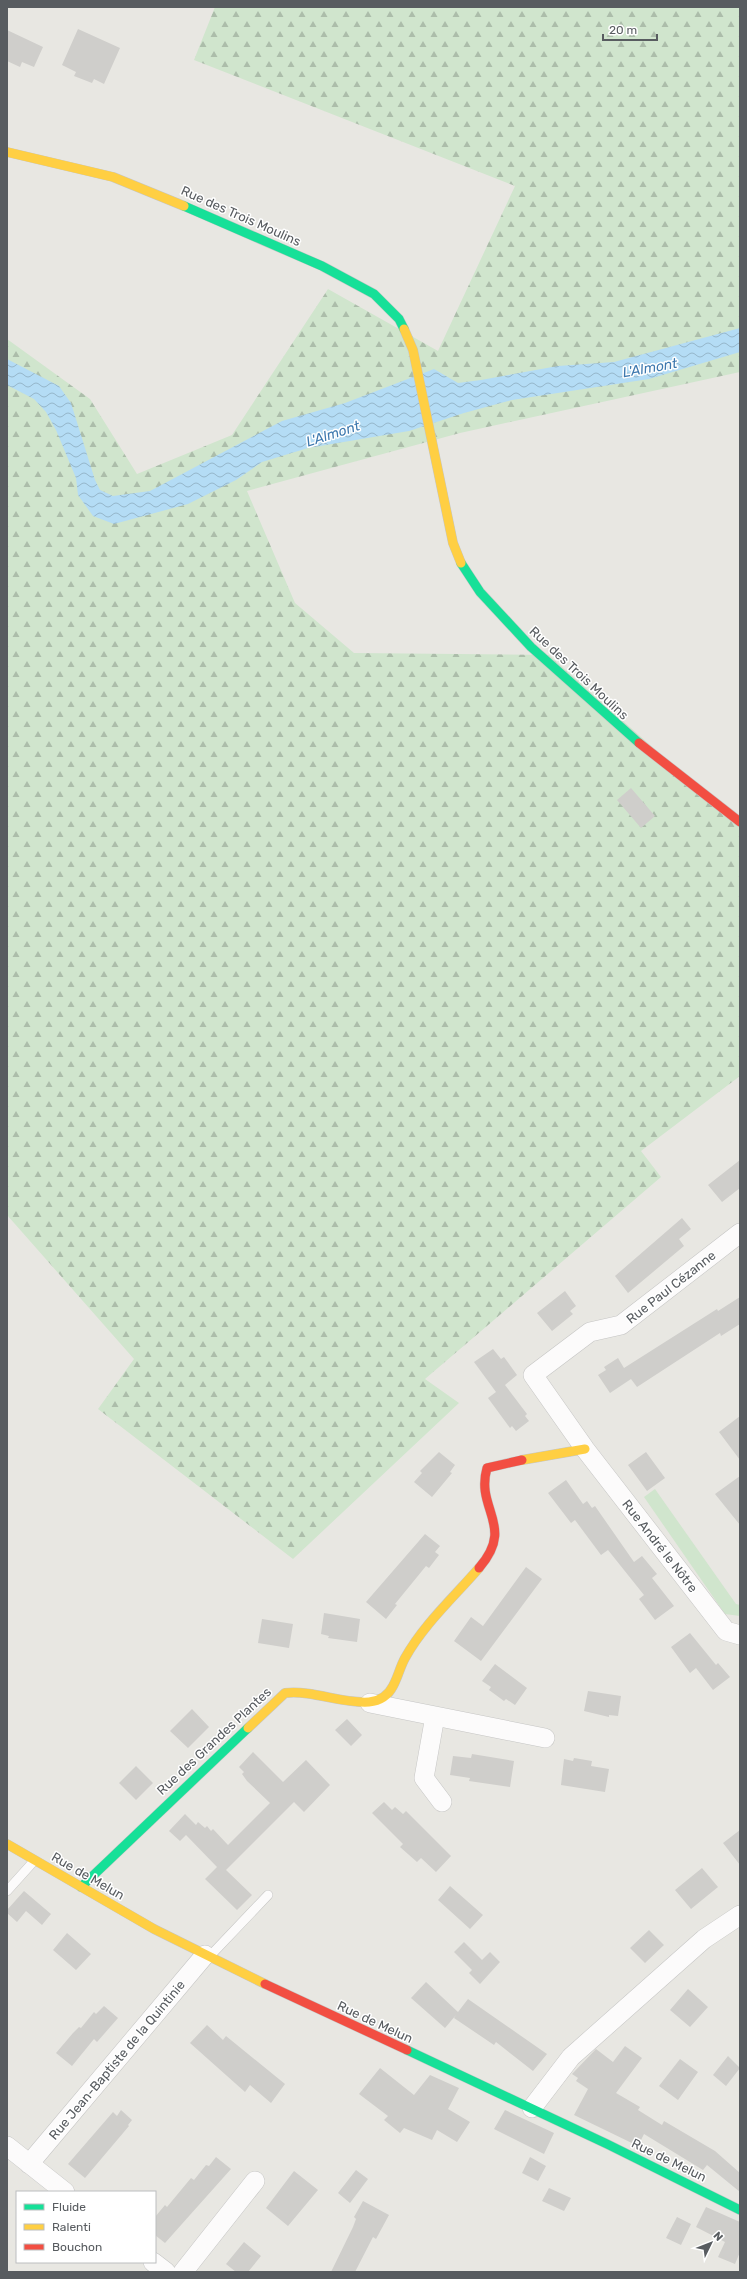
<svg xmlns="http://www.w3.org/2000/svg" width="747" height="2279" font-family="Rubik,sans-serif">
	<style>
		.grass { fill: #d0e5cd }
		.forest { fill: url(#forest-firs) }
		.water { fill: url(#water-waves) }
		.building { fill: #cfcecb }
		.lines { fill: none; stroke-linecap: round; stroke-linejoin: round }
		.lane-casing { stroke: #c5c5c4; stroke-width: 10 }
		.street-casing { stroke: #c5c5c4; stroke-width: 20 }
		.fast-casing { stroke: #c5c6c5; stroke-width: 10 }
		.slow-casing { stroke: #c5c6c5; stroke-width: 10 }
		.jam-casing { stroke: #c5c6c5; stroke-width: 10 }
		.lane { stroke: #fcfbfb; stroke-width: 9 }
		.street { stroke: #fcfbfb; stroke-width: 19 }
		.fast { stroke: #16e098; stroke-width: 9 }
		.slow { stroke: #ffcf43; stroke-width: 9 }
		.jam { stroke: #f24e42; stroke-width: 9 }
		.labels { text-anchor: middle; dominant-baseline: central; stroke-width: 3; stroke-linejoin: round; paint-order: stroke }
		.street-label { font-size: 13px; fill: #585c60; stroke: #fff }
		.water-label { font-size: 14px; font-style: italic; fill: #3d78ae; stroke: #fff }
	</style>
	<defs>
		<pattern id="forest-firs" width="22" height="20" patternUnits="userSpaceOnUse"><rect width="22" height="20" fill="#d0e5cd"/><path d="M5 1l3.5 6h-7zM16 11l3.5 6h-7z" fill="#acbdaa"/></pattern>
		<pattern id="water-waves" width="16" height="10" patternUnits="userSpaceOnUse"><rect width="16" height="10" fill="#b4dcf5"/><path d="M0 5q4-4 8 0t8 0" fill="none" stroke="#95b6ca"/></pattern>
	</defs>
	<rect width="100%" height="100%" fill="#e8e7e2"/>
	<path class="grass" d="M655,1489L736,1604L740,1605V1616L725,1614L644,1497Z"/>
	<path class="forest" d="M215,7H740V372L460,433L247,491L295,603L354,653L549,655L740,825V1076L641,1151L661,1177L425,1379L459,1403L293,1559L98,1409L134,1359L7,1215V339L90,399L137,474L232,435L328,289L438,351L515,186L194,60Z"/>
	<path class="water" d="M740,328V352L649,379L512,400L464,413L409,431L308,448L262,462L236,480L188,504L114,524L93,516L78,495L76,478L56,430L46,412L34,399L7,385V359L59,386L71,403L95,480L100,490L113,496L150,491L282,421L345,403L434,369L458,383L481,380L558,366L614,362Z"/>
	<path class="building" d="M78,29L120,48L104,84L94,79L92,83L74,76L76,72L62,65Z
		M7,30L43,47L34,67L22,62L20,67L7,61Z
		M631,788L655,816L641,828L617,800Z
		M740,1160V1188L722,1202L708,1185Z
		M682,1218L691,1229L679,1239L684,1246L628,1293L615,1276Z
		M565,1291L576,1306L570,1311L573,1314L552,1331L537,1313Z
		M740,1297V1324L721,1336L720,1333L637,1387L631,1379L610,1393L598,1375L606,1370L604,1367L618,1358L624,1368L717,1309L718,1311Z
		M493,1349L501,1359L504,1357L517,1375L505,1385L527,1414L525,1416L529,1421L516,1431L512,1426L510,1428L488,1398L496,1392L474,1362Z
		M740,1416V1460L719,1432Z
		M439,1452L455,1465L450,1472L452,1473L432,1497L414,1482L422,1473L420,1471Z
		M646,1452L665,1478L647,1491L628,1465Z
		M740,1476V1525L715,1494Z
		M566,1480L583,1504L587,1501L592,1508L595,1506L634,1562L642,1556L657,1574L652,1578L674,1606L655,1620L639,1599L644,1595L608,1550L601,1555L575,1520L571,1523L548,1493Z
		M425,1534L440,1546L435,1552L439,1555L429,1568L426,1566L395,1604L397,1605L386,1619L366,1602Z
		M526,1567L542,1579L481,1661L454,1641L471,1617L483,1626Z
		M324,1613L360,1619L357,1642L328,1638L329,1636L321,1634Z
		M262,1619L293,1624L289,1648L258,1643Z
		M690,1633L716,1665L718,1663L730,1677L713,1690L696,1668L690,1673L671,1647Z
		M495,1664L527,1688L515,1705L506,1699L504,1701L489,1690L491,1687L482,1681Z
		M588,1691L621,1696L618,1716L609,1715V1717L584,1711Z
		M192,1709L209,1727L188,1748L170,1731Z
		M347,1719L362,1735L351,1746L335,1730Z
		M253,1752L283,1782L306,1760L330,1785L304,1812L294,1802L226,1870L252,1895L237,1910L205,1879L217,1867L186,1835L180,1841L169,1831L185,1814L196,1825L198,1822L205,1828L207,1826L211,1831L213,1829L228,1845L270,1803L247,1781L242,1774L244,1772L239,1767Z
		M472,1754L514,1761L510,1787L469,1781L470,1778L450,1775L453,1756L471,1758Z
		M574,1758L592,1761L591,1766L609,1769L605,1792L561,1785L564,1759L573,1761Z
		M136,1766L153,1783L136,1800L119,1783Z
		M384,1802L392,1810L395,1807L403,1814L406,1811L451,1856L436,1872L421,1858L417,1862L400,1847L403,1844L372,1813Z
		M740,1830V1865L723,1843Z
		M702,1868L718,1887L691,1909L675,1890Z
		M450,1886L483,1915L470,1929L438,1900Z
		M24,1891L51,1914L42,1925L26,1911L17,1922L7,1913V1910Z
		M649,1930L664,1945L645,1963L630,1948Z
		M67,1933L91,1954L76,1970L53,1950Z
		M464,1942L482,1960L490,1952L500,1962L480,1984L469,1973L472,1970L454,1952Z
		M426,1982L458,2012L468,1999L547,2054L533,2071L496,2042L494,2045L454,2018L456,2015L445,2028L411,1998Z
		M688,1989L708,2007L690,2027L670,2010Z
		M104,2006L118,2018L97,2042L94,2039L72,2066L56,2053L73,2033L79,2027L81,2028L94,2012L96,2014Z
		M207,2025L223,2040L226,2036L285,2084L271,2103L250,2085L245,2092L190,2043Z
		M625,2046L642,2058L616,2093L640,2107L638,2110L662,2125L664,2121L715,2151L740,2173V2192L707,2165L703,2170L644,2134L638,2146L574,2115L588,2089L576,2081L578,2078L572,2074L596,2049L613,2062Z
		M728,2056L740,2068L726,2086L713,2075Z
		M680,2059L698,2072L678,2100L659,2086Z
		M380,2068L414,2095L430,2075L459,2088L448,2109L470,2122L457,2142L437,2130L432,2140L404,2128L400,2133L384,2120L388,2116L359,2094Z
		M121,2110L132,2120L128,2125L129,2126L85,2178L68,2164L113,2112L117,2116Z
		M505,2110L554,2133L544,2154L494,2129Z
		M216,2157L231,2169L165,2243L155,2235V2217L165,2205L167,2207L191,2178L194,2180L206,2165L209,2166Z
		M530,2157L546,2166L538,2181L522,2173Z
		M356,2170L368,2179L350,2203L338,2193Z
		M294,2171L318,2190L288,2226L266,2208Z
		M549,2188L571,2198L564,2211L542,2201Z
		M363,2201L389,2215L376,2239L373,2237L355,2272H331L353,2227L356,2219L354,2217Z
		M706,2207L740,2222V2252L735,2264L718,2257L725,2242L696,2227Z
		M677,2217L691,2224L681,2245L666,2238Z
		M244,2242L261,2256L248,2272H236L226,2264Z"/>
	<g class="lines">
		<defs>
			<path id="lane" d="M7,1891L34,1861
				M209,1957L268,1895"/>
			<path id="street" d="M740,1233L621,1325L590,1332L533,1375L585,1449L726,1631L740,1635
				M370,1703L545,1738
				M435,1716L424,1778L442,1802
				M532,2108L571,2057L704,1939L740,1915
				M7,2146L65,2192
				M29,2164L205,1955
				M153,2262L166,2272
				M183,2272L255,2181"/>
			<path id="fast" d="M184,206L322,266L374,294L399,319L404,329
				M461,563L480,592L531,647L639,743
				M81,1887L248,1728
				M407,2050L607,2144L740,2210"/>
			<path id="slow" d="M7,152L113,177L184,206
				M404,329L413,350L453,543L461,563
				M522,1460L585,1449
				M248,1728L285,1693C314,1690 341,1704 369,1702C380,1701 388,1696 393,1686C398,1677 400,1667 405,1658C424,1624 454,1597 479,1568
				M7,1844L154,1929L265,1984"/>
			<path id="jam" d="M639,743L740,822
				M479,1568C516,1525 475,1510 487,1468L522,1460
				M265,1984L407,2050"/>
		</defs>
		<use href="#lane" class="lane-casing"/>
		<use href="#street" class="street-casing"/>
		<use href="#fast" class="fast-casing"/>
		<use href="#slow" class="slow-casing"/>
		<use href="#jam" class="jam-casing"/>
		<use href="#lane" class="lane"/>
		<use href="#street" class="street"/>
		<use href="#fast" class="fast"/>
		<use href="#slow" class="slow"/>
		<use href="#jam" class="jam"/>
	</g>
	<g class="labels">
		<g class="street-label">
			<text transform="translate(241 216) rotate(24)">Rue des Trois Moulins</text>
			<text transform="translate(579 673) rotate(43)">Rue des Trois Moulins</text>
			<text transform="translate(671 1287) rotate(-38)">Rue Paul Cézanne</text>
			<text transform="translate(660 1546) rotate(52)">Rue André le Nôtre</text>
			<text transform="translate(214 1741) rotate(-43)">Rue des Grandes Plantes</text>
			<text transform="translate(88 1876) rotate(30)">Rue de Melun</text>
			<text transform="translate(375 2022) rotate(25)">Rue de Melun</text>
			<text transform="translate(117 2060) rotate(-50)">Rue Jean-Baptiste de la Quintinie</text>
			<text transform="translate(669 2160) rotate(26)">Rue de Melun</text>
		</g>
		<g class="water-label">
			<text transform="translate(650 368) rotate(-10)">L'Almont</text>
			<text transform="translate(333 434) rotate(-18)">L'Almont</text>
		</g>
	</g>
	<rect width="747" height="2279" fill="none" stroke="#585c60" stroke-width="16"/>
	<rect x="16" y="2191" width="140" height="72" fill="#ffffff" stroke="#bcbebf"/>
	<rect x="24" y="2204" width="20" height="6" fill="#16e098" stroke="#bcbebf"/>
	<text x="52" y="2211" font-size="12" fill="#585c60">Fluide</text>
	<rect x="24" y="2224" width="20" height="6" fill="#ffcf43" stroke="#bcbebf"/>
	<text x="52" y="2231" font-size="12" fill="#585c60">Ralenti</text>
	<rect x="24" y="2244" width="20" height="6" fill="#f24e42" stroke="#bcbebf"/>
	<text x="52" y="2251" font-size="12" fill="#585c60">Bouchon</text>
	<g transform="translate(711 2243) rotate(47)" stroke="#ffffff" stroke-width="3" paint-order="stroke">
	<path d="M0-3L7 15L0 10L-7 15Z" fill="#585c60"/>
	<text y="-6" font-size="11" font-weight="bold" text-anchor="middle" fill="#585c60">N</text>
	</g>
	<path d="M603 34v6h54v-6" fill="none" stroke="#585c60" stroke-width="2"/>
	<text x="609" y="34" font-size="12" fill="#585c60" stroke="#ffffff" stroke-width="3" paint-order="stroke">20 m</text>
</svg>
